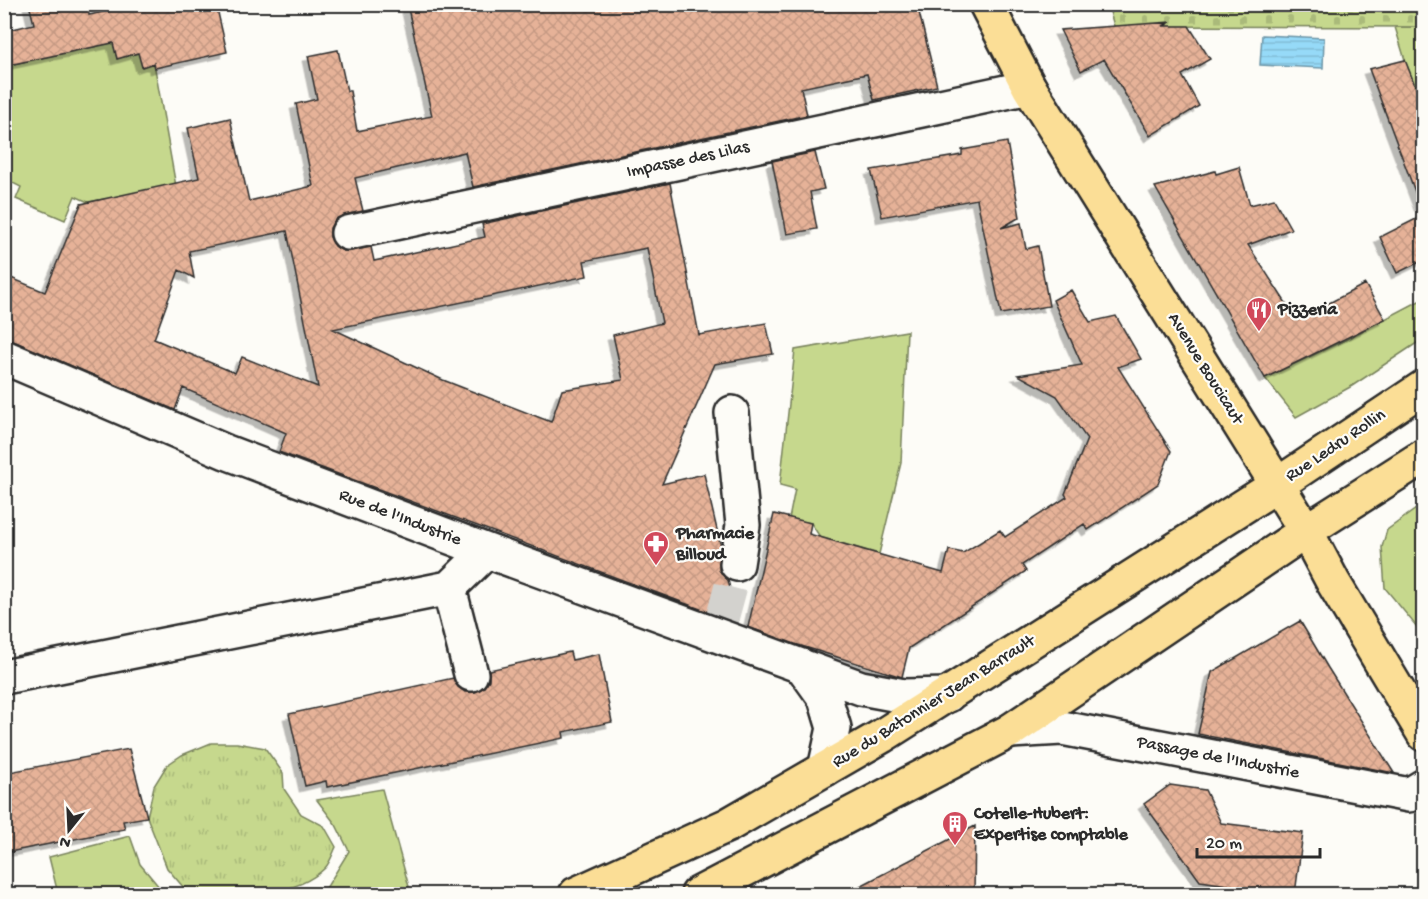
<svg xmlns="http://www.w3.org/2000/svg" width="1428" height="899" font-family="'Gochi Hand',sans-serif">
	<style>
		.green { fill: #c6d88d; stroke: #78825c; stroke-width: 1.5 }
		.cemetery { fill: url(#cemetery-stones); stroke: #78825c; stroke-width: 1.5 }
		.park { fill: url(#park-tufts); stroke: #78825c; stroke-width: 1.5 }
		.water { fill: url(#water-rules); stroke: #6b94a6; stroke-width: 1.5 }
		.building { fill: url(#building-cross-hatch); stroke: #2b2b2b; stroke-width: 1.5; fill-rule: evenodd; filter: url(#shadow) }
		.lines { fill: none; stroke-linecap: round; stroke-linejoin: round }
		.minor-tunnel { stroke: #d3d2ce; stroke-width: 33; stroke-dasharray: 33 16; stroke-linecap: butt }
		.minor-casing { stroke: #2b2b2b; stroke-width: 38 }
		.major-casing { stroke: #2b2b2b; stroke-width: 38 }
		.minor { stroke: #fdfcf7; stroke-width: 33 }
		.major { stroke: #fbde96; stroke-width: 33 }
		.labels { text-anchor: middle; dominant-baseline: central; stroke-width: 4.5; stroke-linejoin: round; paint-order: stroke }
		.street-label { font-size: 18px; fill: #2b2b2b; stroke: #fdfcf7 }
		.poi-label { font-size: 18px; font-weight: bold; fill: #2b2b2b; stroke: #fdfcf7; text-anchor: start }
	</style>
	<defs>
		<pattern id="cemetery-stones" width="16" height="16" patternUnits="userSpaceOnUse" patternTransform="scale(1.5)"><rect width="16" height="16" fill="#c6d88d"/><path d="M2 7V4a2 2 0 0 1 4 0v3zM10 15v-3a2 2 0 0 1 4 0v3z" fill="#aaba7a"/></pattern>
		<pattern id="park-tufts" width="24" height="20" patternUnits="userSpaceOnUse" patternTransform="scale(1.5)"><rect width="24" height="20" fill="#c6d88d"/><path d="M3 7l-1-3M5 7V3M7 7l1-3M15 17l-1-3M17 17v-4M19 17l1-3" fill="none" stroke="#aaba7a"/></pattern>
		<pattern id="water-rules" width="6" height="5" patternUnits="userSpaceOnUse" patternTransform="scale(1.5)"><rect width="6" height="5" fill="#96daf8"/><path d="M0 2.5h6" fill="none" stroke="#81bbd5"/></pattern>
		<pattern id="building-cross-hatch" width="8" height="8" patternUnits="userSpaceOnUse" patternTransform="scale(1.5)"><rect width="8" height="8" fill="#e6b298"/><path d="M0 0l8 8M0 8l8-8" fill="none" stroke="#c59983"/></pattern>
		<filter id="shadow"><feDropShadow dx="-5.5" dy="5.5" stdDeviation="0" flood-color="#0004"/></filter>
	</defs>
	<rect width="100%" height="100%" fill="#fdfcf7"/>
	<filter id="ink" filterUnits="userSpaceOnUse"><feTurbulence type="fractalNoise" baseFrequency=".0167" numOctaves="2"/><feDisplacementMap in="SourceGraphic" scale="12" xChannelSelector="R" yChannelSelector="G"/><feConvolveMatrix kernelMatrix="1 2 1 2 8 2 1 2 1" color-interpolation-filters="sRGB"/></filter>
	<g filter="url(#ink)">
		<path class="green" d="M1395,27H1423V107L1405,60Z
			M113,42L117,58L138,53L154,63L182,220L104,199L88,202L75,196L65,220L16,199L21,187L5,179L4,66Z
			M1423,299V339L1352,386L1296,417L1265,378L1345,340Z
			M907,331L901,463L879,554L820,537L811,523L789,519L795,489L780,485L795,350Z
			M1423,504L1424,631L1421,632L1385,588L1382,547L1387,530Z
			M382,789L411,894H318L325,890L349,851L336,825L317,800Z
			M130,836L140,864L165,894H58L49,857Z"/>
		<path class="cemetery" d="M1108,5H1423V27L1114,26Z"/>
		<path class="park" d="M211,743H237L265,748L283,773L284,789L301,814L324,826L336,847C333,853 330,863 325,868C293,899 238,895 195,894L184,888L167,868L147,817L154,786L167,765L182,755Z"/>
		<path class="water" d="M1262,35L1324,38L1323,68L1260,65Z"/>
		<path class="building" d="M29,4H87L89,15L139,4H216L227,52L155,68L154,63L142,67L138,53L117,59L113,43L4,66V31L34,24Z
			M407,4H917L937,86L874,100L867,74L801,88L807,115L473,187L465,152L355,178L363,211L344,215L336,219L330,228V237L335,246L343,251H351L371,247L374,261L485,237L482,224L670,183L699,335L766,323L773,354L715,364L662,484L704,474L721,547L719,570L728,580L738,623L279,452L286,433L183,388L175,410L11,340L4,339V275L45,292L81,204L199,178L188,128L230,118L249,201L313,186L296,104L317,99L308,56L338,50L347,91H350L357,131L432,116ZM287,231L318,387L242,357L235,373L154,339L179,270L194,278L189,251ZM647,248L662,323L613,335L623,380L562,390L551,422L443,380L333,329L587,276L584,261Z
			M1171,22L1163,26H1189L1210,59L1182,75L1199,106L1150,136L1104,59L1081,71L1060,30Z
			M1405,60L1424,108V204L1420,205L1369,69Z
			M1007,142L1020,217L1001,228L1021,223L1026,249L1038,246L1049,306L1001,314L977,199L882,217L871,170L962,155V150Z
			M815,152L824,189L810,192L817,229L787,234L772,161Z
			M1239,167L1250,205L1274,199L1291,229L1248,245L1297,320L1365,284L1385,319L1265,378L1155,187L1215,171L1216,174Z
			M1424,215V260L1397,273L1380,237Z
			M1071,290L1090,322L1116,316L1141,359L1118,367L1171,451L1158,484L1088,530L1084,524L1022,565L1026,571L909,648L902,677L795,644L748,627L774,514L811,523L809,534L943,573L949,550L963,553L1000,530L1005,537L1067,497L1065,494L1087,439L1057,396L1018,375L1082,365L1053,300Z
			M1300,621L1328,668L1394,773L1198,734L1212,672Z
			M570,652L572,660L599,654L612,722L563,732L564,738L327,787L326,781L305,786L289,714L453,678L458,687L465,692H475L484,687L489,680V670Z
			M129,749L147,817L123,821L125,829L4,853V773Z
			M1170,785L1205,790L1221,823L1303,833L1295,894H1227L1228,885L1200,881L1144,804Z
			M975,826L974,894H845Z"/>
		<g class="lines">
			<path class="minor-tunnel" d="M722,619L737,564"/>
			<defs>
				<path id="minor" d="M348,233L1029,87
					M4,357L226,452L487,551L861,688L904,696L948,695
					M732,413L743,525L737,564
					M449,588L471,674
					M802,666L825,698L834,728L825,769
					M4,677L449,588L487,551
					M1010,731L1062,728L1409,795L1424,786"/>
				<path id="major" d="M986,4L1029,87L1306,531L1333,582L1424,734
					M576,894L728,825L882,736L1277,485L1424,387
					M698,894L1010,731L1306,531L1424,456"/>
			</defs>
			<use href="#minor" class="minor-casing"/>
			<use href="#major" class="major-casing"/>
			<use href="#minor" class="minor"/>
			<use href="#major" class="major"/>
		</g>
	</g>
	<defs>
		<symbol id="restaurant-pin" viewBox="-11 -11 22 30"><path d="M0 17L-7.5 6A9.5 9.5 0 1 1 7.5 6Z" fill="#d1495b" stroke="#fdfcf7"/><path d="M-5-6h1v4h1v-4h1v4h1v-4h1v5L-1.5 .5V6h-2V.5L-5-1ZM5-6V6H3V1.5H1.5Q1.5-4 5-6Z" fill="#fff"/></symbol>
		<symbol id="pharmacy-pin" viewBox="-11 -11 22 30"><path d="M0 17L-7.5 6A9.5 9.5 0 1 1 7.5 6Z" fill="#d1495b" stroke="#fdfcf7"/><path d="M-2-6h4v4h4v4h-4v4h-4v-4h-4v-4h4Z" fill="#fff"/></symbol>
		<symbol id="building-pin" viewBox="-11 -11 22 30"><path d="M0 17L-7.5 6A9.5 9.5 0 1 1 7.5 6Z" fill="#d1495b" stroke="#fdfcf7"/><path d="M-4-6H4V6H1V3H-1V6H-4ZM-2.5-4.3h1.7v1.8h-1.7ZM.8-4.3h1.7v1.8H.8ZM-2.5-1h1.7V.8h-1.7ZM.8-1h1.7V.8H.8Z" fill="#fff"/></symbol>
	</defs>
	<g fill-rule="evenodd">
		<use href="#restaurant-pin" x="1244" y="295" width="30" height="40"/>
		<use href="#pharmacy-pin" x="641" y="529" width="30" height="40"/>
		<use href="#building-pin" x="940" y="809" width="30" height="40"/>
	</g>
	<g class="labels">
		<g class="street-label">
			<text transform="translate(688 160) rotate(-12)">Impasse des Lilas</text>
			<text transform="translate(1205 369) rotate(58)">Avenue Boucicaut</text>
			<text transform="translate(1336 446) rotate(-34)">Rue Ledru Rollin</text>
			<text transform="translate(400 518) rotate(21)">Rue de l'Industrie</text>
			<text transform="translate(934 702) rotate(-32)">Rue du Batonnier Jean Barrault</text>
			<text transform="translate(1218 758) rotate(11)">Passage de l'Industrie</text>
		</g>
		<g class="poi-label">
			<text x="1278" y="310">Pizzeria</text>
			<text x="676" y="534">Pharmacie<tspan x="676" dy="21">Billoud</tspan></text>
			<text x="974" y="814">Cotelle-Hubert:<tspan x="974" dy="21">Expertise comptable</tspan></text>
		</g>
	</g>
	<rect width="1428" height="899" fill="none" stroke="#fdfcf7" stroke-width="24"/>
	<rect x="12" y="12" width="1404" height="875" fill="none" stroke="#2b2b2b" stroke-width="2" filter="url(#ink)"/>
	<g transform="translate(69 830) rotate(198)" stroke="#fdfcf7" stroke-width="4.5" paint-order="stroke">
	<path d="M0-4.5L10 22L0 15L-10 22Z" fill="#2b2b2b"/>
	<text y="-9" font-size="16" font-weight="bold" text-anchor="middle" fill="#2b2b2b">N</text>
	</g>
	<path d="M1197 848v9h123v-9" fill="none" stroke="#2b2b2b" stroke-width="3"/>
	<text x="1206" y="848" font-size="18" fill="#2b2b2b" stroke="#fdfcf7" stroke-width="4.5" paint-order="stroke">20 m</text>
</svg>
